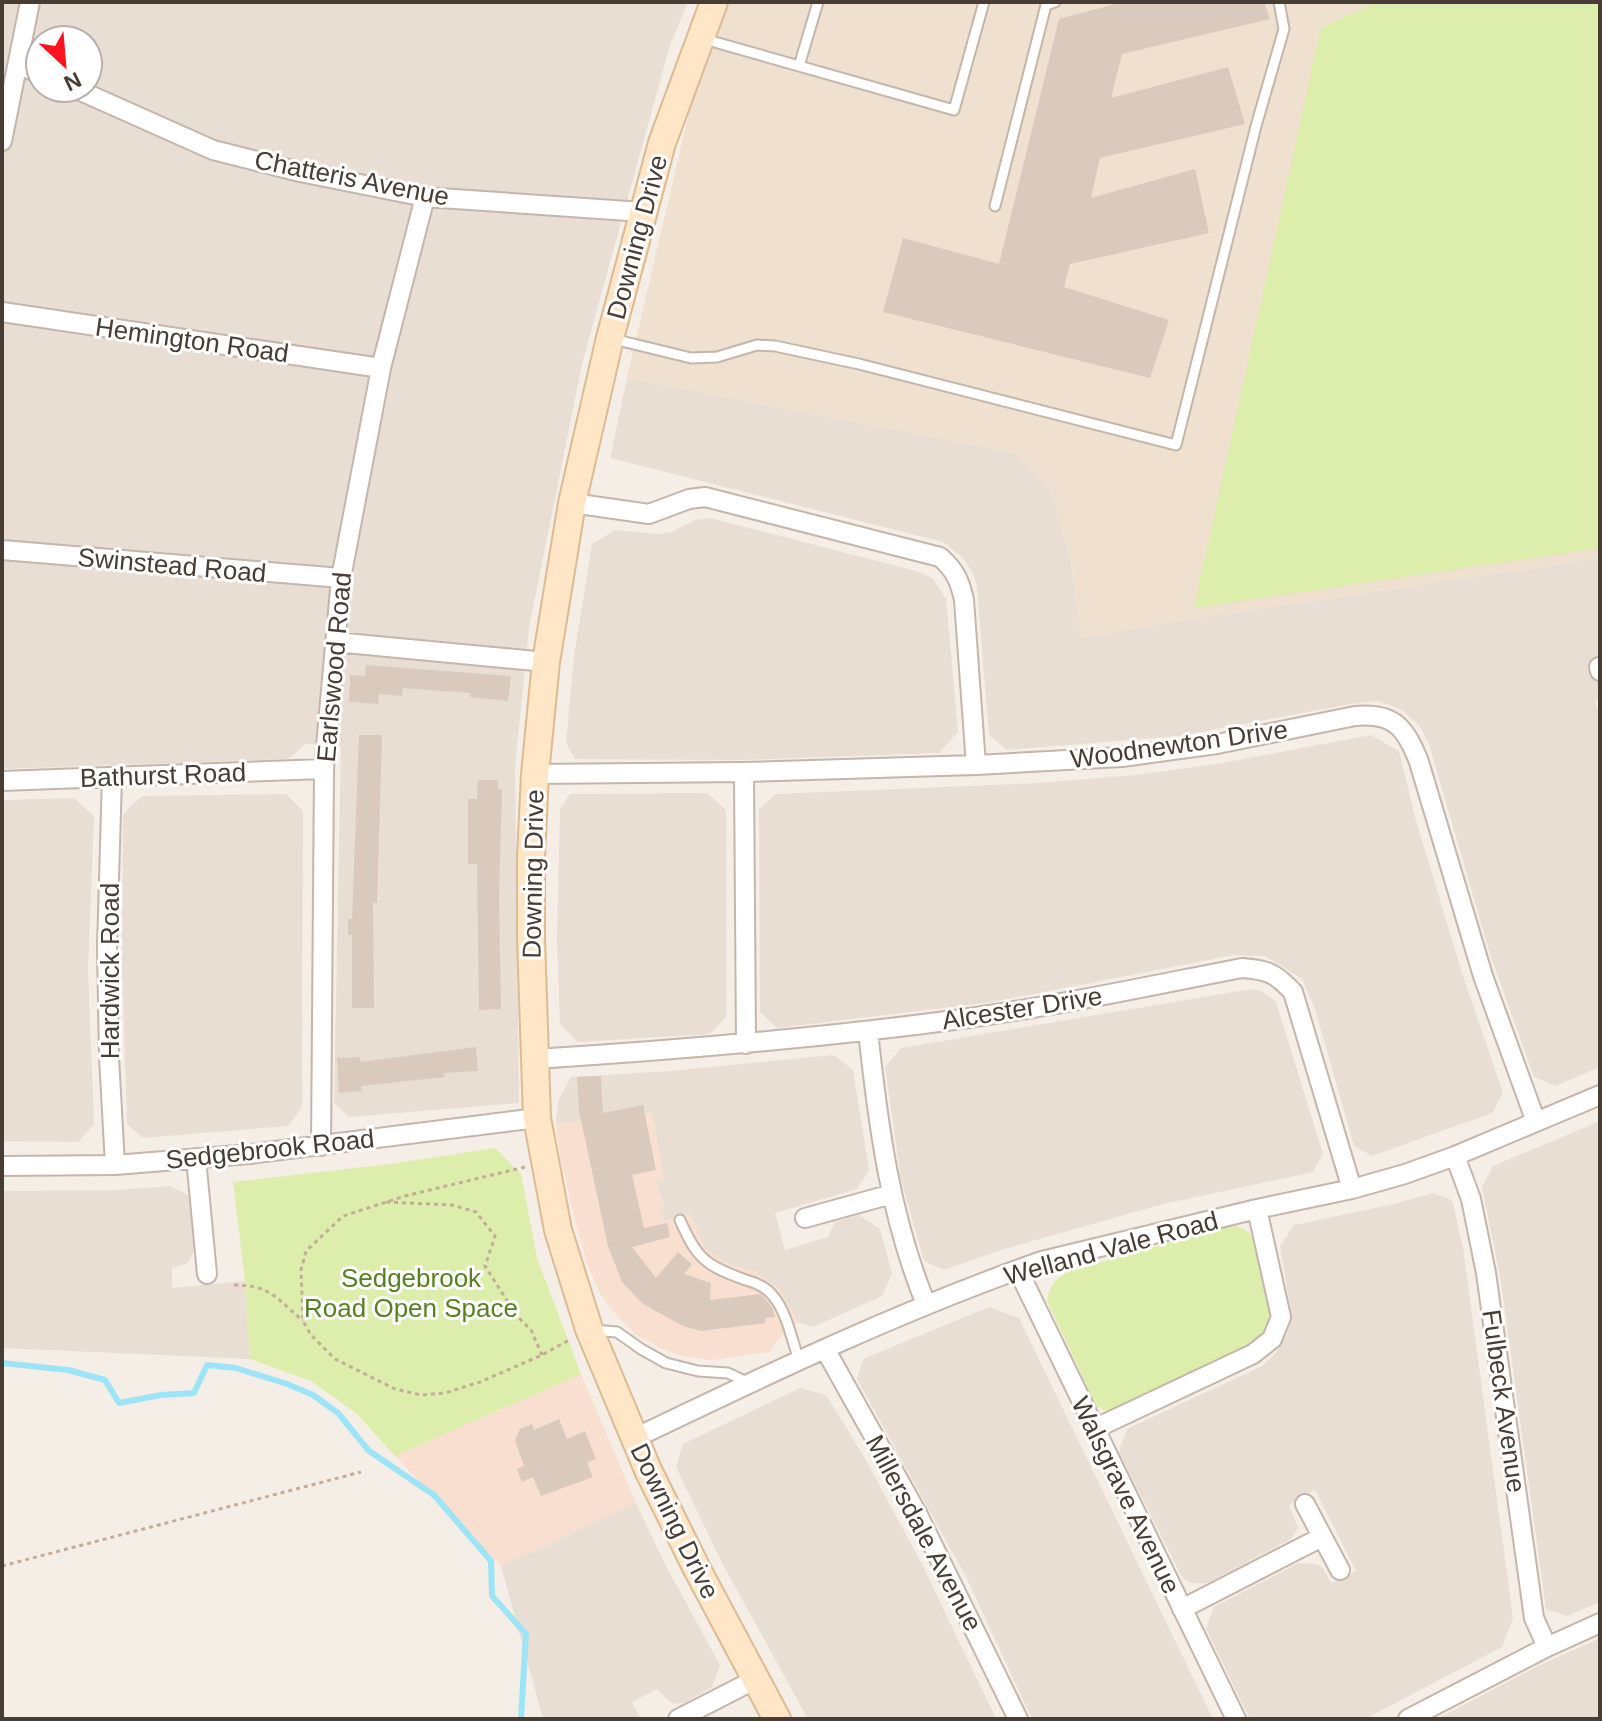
<svg xmlns="http://www.w3.org/2000/svg" width="1602" height="1721" font-family="Arial,sans-serif">
	<style>
		.residential { fill: #e9ded4; fill-rule: evenodd }
		.commercial { fill: #f8dfd0 }
		.education { fill: #efe0cf }
		.green { fill: #dcedac }
		.lines { fill: none; stroke-linecap: round; stroke-linejoin: round }
		.stream { stroke: #9ee4f7; stroke-width: 6 }
		.building { fill: #dacabe }
		.lane-casing { stroke: #c4b6ab; stroke-width: 13 }
		.street-casing { stroke: #c4b6ab; stroke-width: 22 }
		.secondary-casing { stroke: #dcbb94; stroke-width: 30 }
		.path { stroke: #c4ac98; stroke-width: 3; stroke-dasharray: 4 4; stroke-linecap: butt }
		.lane { stroke: #fff; stroke-width: 9 }
		.street { stroke: #fff; stroke-width: 18 }
		.secondary { stroke: #ffe6c6; stroke-width: 26 }
		.labels { text-anchor: middle; dominant-baseline: central; stroke-width: 6; stroke-linejoin: round; paint-order: stroke }
		.street-label { font-size: 26px; fill: #483d35; stroke: #fff }
		.park-label { font-size: 26px; fill: #588023; stroke: #fff }
	</style>
	<rect width="100%" height="100%" fill="#f5eee7"/>
	<path class="residential" d="M2,2H688L670,45L582,364L529,628L515,767L519,1103L349,1117L334,1103L341,746L306,744L288,759L2,769ZM40,40H88V88H40Z
		M627,378L1016,453L1050,487L1071,563L1081,638L1184,620L1600,558V699L1595,701L1600,717V1067L1555,1086L1534,1077L1490,954L1429,744L1420,727L1402,710L1378,701L1351,704L1179,736L1007,750L989,735L977,587L973,573L962,557L943,542L610,458Z
		M710,518L920,572L932,578L946,598L958,732L939,753L743,760L575,759L566,743L574,656L592,544L615,530L657,534L671,532L695,520Z
		M1371,735L1399,751L1415,817L1462,973L1503,1093L1492,1113L1372,1156L1354,1146L1315,1009L1302,979L1265,956L1234,955L993,1002L777,1028L760,1012L759,809L776,794L1039,783L1136,775L1222,763Z
		M707,793L726,810V1017L710,1034L578,1042L560,1024L557,938L560,809L570,794Z
		M286,794L303,811L302,1107L288,1126L143,1138L127,1124L122,970L123,814L142,796Z
		M74,798L94,816L88,971L94,1124L78,1142L2,1141V800Z
		M1251,989L1261,991L1276,1002L1323,1154L1313,1172L1163,1204L1001,1250L944,1270L924,1261L901,1179L885,1067L901,1048Z
		M834,1055L853,1070L869,1170L857,1189L775,1213L785,1250L828,1237L835,1222L859,1215L880,1229L892,1273L882,1296L813,1327L797,1322L780,1290L755,1272L730,1265L706,1250L690,1213L665,1221L659,1210L664,1208L656,1181L664,1180L652,1113L556,1124L558,1101L571,1077L671,1071Z
		M1600,1121V1602L1567,1616L1546,1609L1501,1282L1482,1187L1493,1166Z
		M170,1186L189,1196L194,1252L188,1263L172,1268V1288L245,1281L250,1359L2,1348V1191L117,1190Z
		M1433,1193L1452,1200L1463,1248L1513,1618L1502,1647L1365,1719H1250L1206,1629L1214,1607L1299,1563L1316,1564L1323,1568L1331,1583L1356,1571L1315,1490L1289,1505L1298,1528L1291,1539L1208,1583H1190L1182,1577L1119,1452L1127,1429L1262,1366L1275,1354L1287,1334L1291,1312L1280,1246L1294,1225L1390,1205Z
		M989,1307L1019,1318L1213,1719H1032L966,1577L857,1379L863,1359Z
		M800,1388L826,1395L863,1455L923,1566L996,1719H808L722,1563L676,1467L683,1444Z
		M636,1503L665,1564L720,1665L712,1687L684,1703L676,1704L669,1701L657,1689L632,1702L641,1719H543L501,1566Z
		M1600,1638V1719H1437L1536,1667Z"/>
	<path class="commercial" d="M652,1113L664,1180L656,1182L664,1208L660,1211L664,1221L690,1213L706,1250L730,1265L755,1272L780,1290L797,1322L779,1339L770,1352L712,1360L686,1357L664,1350L635,1334L616,1315L601,1295L588,1266L574,1217L559,1151L556,1124Z
		M581,1374L636,1503L501,1566L395,1456Z"/>
	<path class="education" d="M729,2H1600V558L1184,620L1081,638L1071,562L1050,487L1016,453L627,378L694,91Z"/>
	<path class="green" d="M1377,2H1600V548L1194,608L1321,28Z
		M495,1148L521,1174L537,1258L581,1374L395,1456L357,1414L311,1381L250,1359L245,1281L233,1182L391,1164Z
		M1237,1226C1243,1229 1249,1231 1253,1237C1264,1254 1277,1318 1264,1335C1261,1340 1255,1344 1250,1348L1109,1412L1097,1407L1047,1301C1050,1284 1056,1278 1071,1271L1222,1227Z"/>
	<g class="lines">
		<path class="stream" d="M2,1363L68,1370L105,1380L119,1403L161,1395L194,1393L207,1365L236,1368L287,1384L313,1395L338,1413L369,1451L434,1495L491,1561L492,1596L526,1634L521,1719"/>
	</g>
	<path class="building" d="M1123,2H1264L1270,19L1122,54L1111,98L1228,67L1245,124L1100,158L1091,198L1195,169L1209,233L1070,264L1064,287L1169,320L1150,378L883,312L903,238L999,264L1059,19Z
		M366,665L511,676L508,701L470,697V693L403,688L402,696L379,694L378,704L349,702L350,675L365,676Z
		M359,735H382L377,903L373,902L374,1008H352V935H348V919H352Z
		M478,780H498V789H502L499,897L501,1009L479,1010L477,864H468V799H477Z
		M476,1047L478,1071L444,1073L445,1077L361,1086L362,1091L339,1093L337,1058L360,1057V1062Z
		M601,1076L603,1113L643,1105L656,1170L632,1175L644,1228L667,1223L670,1237L632,1247L656,1278L678,1252L692,1264L684,1274L711,1283L710,1300L761,1294L772,1307L775,1317L765,1318V1323L701,1331L685,1327L643,1304L622,1282L608,1246L579,1111L577,1077Z
		M559,1419L567,1439L585,1431L596,1459L587,1463L593,1477L541,1496L533,1477L522,1482L517,1469L524,1466L515,1440L520,1429L532,1424L534,1430Z"/>
	<g class="lines">
		<defs>
			<path id="lane" d="M704,39L954,110L984,2
				M799,66L818,2
				M995,206L1046,5L1055,2
				M613,339L691,358L717,357L757,345L775,346L859,364L1176,445L1256,126L1284,29L1279,2
				M680,1220C697,1259 706,1266 746,1280C757,1283 766,1287 773,1296C787,1312 792,1341 799,1360
				M592,1330L617,1332L641,1349L666,1363L698,1371L728,1373L749,1383"/>
			<path id="street" d="M18,64L40,74
				M74,88L213,150L300,172L425,197L643,212
				M2,141L30,2
				M2,312L381,368
				M572,503L649,514L689,499L705,497L940,557C955,570 960,581 964,600L976,765
				M2,550L341,578
				M335,642L546,662
				M1599,667L1600,671
				M744,772L746,1044
				M535,774L744,772L976,765L1122,757L1217,744L1355,716C1394,712 1406,728 1419,762L1483,976L1536,1122
				M112,777L107,948L109,1057L115,1165
				M2,781L324,769
				M868,1031C878,1124 890,1217 926,1304
				M535,1059C678,1050 820,1038 962,1019C1056,1006 1149,986 1242,968C1268,970 1275,973 1293,992L1352,1189
				M321,1146L324,769L341,578L381,368L425,197
				M1455,1156L1471,1199L1486,1273L1534,1618L1547,1647
				M196,1158L207,1274
				M2,1166L115,1165L250,1154L537,1118
				M805,1218L892,1194
				M1018,1270L1236,1719
				M825,1349L918,1515L1018,1719
				M1094,1429L1253,1354L1272,1339L1281,1317L1257,1209
				M635,1438C768,1374 902,1310 1042,1261L1257,1209L1352,1189L1405,1174L1455,1156L1600,1095
				M1305,1504L1340,1570
				M1182,1609L1322,1537
				M678,1719L756,1679
				M1408,1719L1547,1647L1600,1623"/>
			<path id="secondary" d="M714,2L662,143L610,338L572,503L546,662L535,774L531,857V939L537,1118L558,1230L589,1329L648,1470L697,1569L777,1719"/>
		</defs>
		<use href="#lane" class="lane-casing"/>
		<use href="#street" class="street-casing"/>
		<use href="#secondary" class="secondary-casing"/>
		<path class="path" d="M525,1167L405,1196L343,1216L306,1251L301,1270L303,1321L311,1335L335,1359L395,1389L421,1395L445,1393L480,1382L542,1355L571,1339
			M386,1202L452,1205L476,1212L495,1236L485,1266L517,1316L531,1330L542,1355
			M234,1285C271,1285 277,1299 303,1321
			M2,1566L361,1472"/>
		<use href="#lane" class="lane"/>
		<use href="#street" class="street"/>
		<use href="#secondary" class="secondary"/>
	</g>
	<g class="labels">
		<g class="street-label">
			<text transform="translate(352 178) rotate(11)">Chatteris Avenue</text>
			<text transform="translate(637 237) rotate(-75)">Downing Drive</text>
			<text transform="translate(192 340) rotate(8)">Hemington Road</text>
			<text transform="translate(172 565) rotate(5)">Swinstead Road</text>
			<text transform="translate(334 667) rotate(-85)">Earlswood Road</text>
			<text transform="translate(1179 744) rotate(-8)">Woodnewton Drive</text>
			<text transform="translate(163 775) rotate(-2)">Bathurst Road</text>
			<text transform="translate(533 874) rotate(-89)">Downing Drive</text>
			<text transform="translate(110 971) rotate(-90)">Hardwick Road</text>
			<text transform="translate(1022 1008) rotate(-9)">Alcester Drive</text>
			<text transform="translate(270 1149) rotate(-6)">Sedgebrook Road</text>
			<text transform="translate(1111 1248) rotate(-15)">Welland Vale Road</text>
			<text transform="translate(1504 1401) rotate(82)">Fulbeck Avenue</text>
			<text transform="translate(1126 1495) rotate(64)">Walsgrave Avenue</text>
			<text transform="translate(675 1521) rotate(64)">Downing Drive</text>
			<text transform="translate(924 1533) rotate(62)">Millersdale Avenue</text>
		</g>
		<g class="park-label">
			<text x="411" y="1278">Sedgebrook<tspan x="411" dy="30">Road Open Space</tspan></text>
		</g>
	</g>
	<rect width="1602" height="1721" fill="none" stroke="#483d35" stroke-width="8"/>
	<g transform="translate(64 64) rotate(154)"><circle r="38" fill="#ffffff" stroke="#b6b1ae" stroke-width="2"/>
	<path d="M0-6L14 30L0 20L-14 30Z" fill="#ff131f"/>
	<text y="-12" font-size="22" font-weight="bold" text-anchor="middle" fill="#483d35">N</text>
	</g>
</svg>
